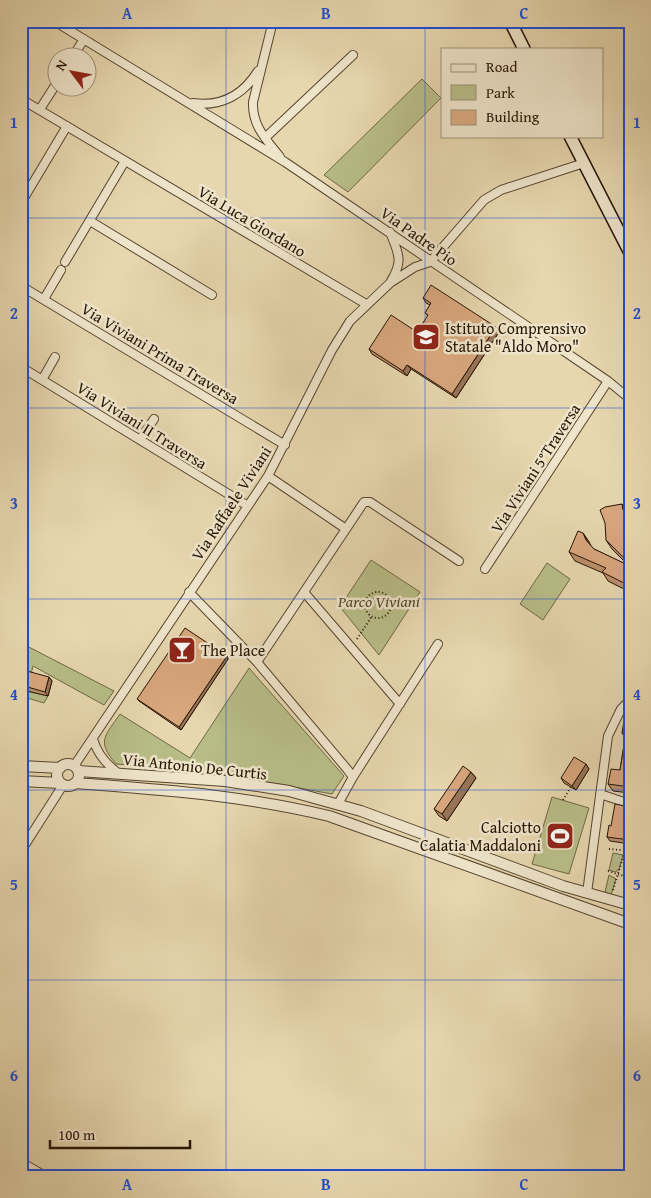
<svg xmlns="http://www.w3.org/2000/svg" width="651" height="1198" font-family="'Gentium Book Plus',serif">
	<style>
		.green { fill: #b8bd88; stroke: #6e6846 }
		.lines { fill: none; stroke-linecap: round; stroke-linejoin: round }
		.minor-casing { stroke: #56452f; stroke-width: 10 }
		.tertiary-casing { stroke: #56452f; stroke-width: 12 }
		.secondary-casing { stroke: #251404; stroke-width: 14 }
		.path { stroke: #251404; stroke-width: 2; stroke-dasharray: 1 2.5; stroke-linecap: butt }
		.minor { stroke: #efe5cb; stroke-width: 8 }
		.tertiary { stroke: #efe5cb; stroke-width: 10 }
		.secondary { stroke: #efe5cb; stroke-width: 11 }
		.wall { fill: #bb906c; stroke: #251404 }
		.shaded-wall { fill: #987558; stroke: #251404 }
		.building { fill: #d9a77e; stroke: #251404 }
		.grid { fill: none; stroke: #1d4ed8; stroke-width: 1; stroke-opacity: 0.55 }
		.labels { text-anchor: middle; dominant-baseline: central; stroke-width: 5; stroke-linejoin: round; paint-order: stroke }
		.street-label { font-size: 16px; fill: #251404; stroke: #efe5cb }
		.poi-label { font-size: 16px; fill: #251404; stroke: #efe5cb; text-anchor: start }
		.park-label { font-size: 16px; font-style: italic; fill: #51472c; stroke: #efe5cb }
		.neatline { fill: none; stroke: #1d4ed8; stroke-width: 2 }
		.grid-label { font-size: 16px; text-anchor: middle; font-weight: bold; fill: #1d4ed8 }
	</style>
	<rect width="100%" height="100%" fill="#e7d7af"/>
	<filter id="stains"><feTurbulence type="fractalNoise" baseFrequency=".004" numOctaves="4"/><feColorMatrix values="0 0 0 0 .2 0 0 0 0 .09 0 0 0 0 .02 0 0 0 .5 -.17"/></filter>
	<radialGradient id="worn" r=".72"><stop offset=".6" stop-color="#630" stop-opacity="0"/><stop offset="1" stop-color="#630" stop-opacity=".3"/></radialGradient>
	<path class="green" d="M422,79L441,98L348,192L324,175Z
		M371,560L420,592L379,655L340,607Z
		M547,563L570,579L543,620L520,604Z
		M21,643L114,691L104,705L33,666L27,691L48,696L44,703L24,697L21,701Z
		M249,668L344,776L332,794L223,774L116,764C96,741 105,736 120,714L190,758Z
		M552,797L589,808L569,874L532,864Z
		M613,853L623,855L619,870L615,872L609,870Z
		M609,875L616,879L611,895L605,892Z"/>
	<g class="lines">
		<defs>
			<path id="minor" d="M54,21L285,162L608,381L630,399
				M273,21L253,102C252,126 266,139 280,157
				M72,58L84,39
				M21,99L366,304
				M193,103C221,107 243,95 258,71
				M40,109L58,81
				M265,138L353,55
				M21,203L67,126
				M90,221L212,295
				M390,232C398,253 404,260 391,281
				M65,262L125,161
				M21,286L285,445
				M44,299L61,270
				M21,367L248,506
				M42,380L55,357
				M140,440L154,419
				M268,476L346,529
				M485,569L608,381
				M189,592L257,662L347,769L353,777L338,804
				M257,662L304,592
				M400,704L304,592L364,502H370L459,561
				M93,739C97,753 106,764 118,773
				M74,766L268,476L332,350L350,321L390,283L415,267L430,262L484,200L501,190L584,163
				M353,777L438,644
				M600,794L630,804
				M21,851L63,785
				M587,893L608,736L621,709L630,700
				M21,1162L47,1177"/>
			<path id="tertiary" d="M57 775a11 11 0 1 1 22 0a11 11 0 1 1-22 0Z
				M21,766L60,768
				M78,771L225,781L289,791L361,811L563,886L630,905
				M21,781L60,783
				M75,783C163,790 242,795 329,816L630,924"/>
			<path id="secondary" d="M510,21L524,49
				M570,136L630,253"/>
		</defs>
		<use href="#minor" class="minor-casing"/>
		<use href="#tertiary" class="tertiary-casing"/>
		<use href="#secondary" class="secondary-casing"/>
		<path class="path" d="M365 605a13 13 0 1 1 26 0a13 13 0 1 1-26 0Z
			M357,639L372,616
			M563,800L571,787
			M609,849L630,851
			M608,871L630,878
			M613,890L625,851"/>
		<use href="#minor" class="minor"/>
		<use href="#tertiary" class="tertiary"/>
		<use href="#secondary" class="secondary"/>
	</g>
	<path class="wall" d="M423,298L499,332L456,398L411,369L407,376L372,354L369,349L417,332L428,316L425,313L430,305L426,303Z
		M622,504L627,511H630V592L608,581L603,573L575,561L569,552L583,533L589,542L591,546L594,549L629,566L612,549L606,540Z
		M227,656L228,659L181,730L139,701L137,699Z
		M49,677L52,681L48,696L27,691L24,686Z
		M630,715V793L613,791L608,784L620,770L625,738L622,733Z
		M586,764L589,769L576,790L564,783L561,778Z
		M471,772L476,778L447,821L439,816L434,809Z
		M630,807V844L610,841L607,837L611,826Z"/>
	<path class="shaded-wall" d="M496,327L499,332L456,398L452,394Z
		M407,365L411,369L407,376L403,371Z
		M583,533L589,542L592,549L586,540Z
		M227,656L228,659L181,730L179,727Z
		M49,677L52,681L48,696L45,692Z
		M586,764L589,769L576,790L572,786Z
		M471,772L476,778L447,821L442,814Z"/>
	<path class="building" d="M431,285L496,327L452,394L407,365L403,371L369,349L391,315L417,332L428,315L425,313L431,303L423,298Z
		M622,504L623,510L630,511V564L606,540L605,523L600,510L605,507Z
		M578,531L583,533L586,540L594,549L630,566V584L628,585L602,572L606,568L569,552Z
		M185,628L227,656L179,727L137,699Z
		M27,671L49,677L45,692L24,686Z
		M625,714L630,715V787L608,784L611,769L620,770L626,734L622,733Z
		M574,757L586,764L572,786L561,778Z
		M463,766L471,772L442,814L434,809Z
		M615,804L630,807V840L607,837L609,825L611,826Z"/>
	<path class="grid" d="M226,21V1177M425,21V1177M21,218H630M21,408H630M21,599H630M21,790H630M21,980H630"/>
	<defs>
		<symbol id="school-square" viewBox="-11 -11 22 22"><rect x="-9" y="-9" width="18" height="18" rx="4" fill="#8f2418" stroke="#efe5cb"/><path d="M0-5L7-2L0 1L-7-2ZM-4 1L0 2.5L4 1V4Q0 6-4 4Z" fill="#fff"/></symbol>
		<symbol id="bar-square" viewBox="-11 -11 22 22"><rect x="-9" y="-9" width="18" height="18" rx="4" fill="#8f2418" stroke="#efe5cb"/><path d="M-6-5H6L.8 .8V4.5H3.5V6h-7V4.5H-.8V.8Z" fill="#fff"/></symbol>
		<symbol id="stadium-square" viewBox="-11 -11 22 22"><rect x="-9" y="-9" width="18" height="18" rx="4" fill="#8f2418" stroke="#efe5cb"/><path d="M0-5a6.5 5 0 1 0 0 10a6.5 5 0 1 0 0-10ZM-3.5-1.8h7v3.6h-7Z" fill="#fff"/></symbol>
	</defs>
	<g fill-rule="evenodd">
		<use href="#school-square" x="410" y="321" width="32" height="32"/>
		<use href="#bar-square" x="166" y="634" width="32" height="32"/>
		<use href="#stadium-square" x="544" y="820" width="32" height="32"/>
	</g>
	<g class="labels">
		<g class="street-label">
			<text transform="translate(252 221) rotate(31)">Via Luca Giordano</text>
			<text transform="translate(419 236) rotate(35)">Via Padre Pio</text>
			<text transform="translate(160 353) rotate(31)">Via Viviani Prima Traversa</text>
			<text transform="translate(142 425) rotate(32)">Via Viviani II Traversa</text>
			<text transform="translate(535 468) rotate(-57)">Via Viviani 5°Traversa</text>
			<text transform="translate(231 503) rotate(-57)">Via Raffaele Viviani</text>
			<text transform="translate(195 766) rotate(6)">Via Antonio De Curtis</text>
		</g>
		<g class="poi-label">
			<text x="445" y="328">Istituto Comprensivo<tspan x="445" dy="18">Statale "Aldo Moro"</tspan></text>
			<text x="201" y="650">The Place</text>
			<text x="541" y="827" text-anchor="end">Calciotto<tspan x="541" dy="18">Calatia Maddaloni</tspan></text>
		</g>
		<g class="park-label">
			<text x="379" y="601">Parco Viviani</text>
		</g>
	</g>
	<rect width="651" height="1198" fill="none" stroke="#e7d7af" stroke-width="55"/>
	<rect x="441" y="48" width="162" height="90" fill="#efe5cb" stroke="#9e917b"/>
	<rect x="451" y="64" width="25" height="8" fill="#efe5cb" stroke="#9e917b"/>
	<text x="486" y="72" font-size="15" fill="#251404">Road</text>
	<rect x="451" y="85" width="25" height="15" fill="#b8bd88" stroke="#9e917b"/>
	<text x="486" y="98" font-size="15" fill="#251404">Park</text>
	<rect x="451" y="110" width="25" height="15" fill="#d9a77e" stroke="#9e917b"/>
	<text x="486" y="122" font-size="15" fill="#251404">Building</text>
	<g transform="translate(72 72) rotate(302)"><circle r="24" fill="#efe5cb" stroke="#9e917b"/>
	<path d="M0-4L9 19L0 12L-9 19Z" fill="#8f2418"/>
	<text y="-8" font-size="14" font-weight="bold" text-anchor="middle" fill="#251404">N</text>
	</g>
	<path d="M50 1140v8h140v-8" fill="none" stroke="#251404" stroke-width="2.5"/>
	<text x="58" y="1140" font-size="15" fill="#251404" stroke="#efe5cb" stroke-width="4" paint-order="stroke">100 m</text>
	<rect x="28" y="28" width="596" height="1142" class="neatline"/>
	<g class="grid-label">
		<text x="127" y="19">A</text>
		<text x="326" y="19">B</text>
		<text x="524" y="19">C</text>
		<text x="14" y="128">1</text>
		<text x="637" y="128">1</text>
		<text x="14" y="319">2</text>
		<text x="637" y="319">2</text>
		<text x="14" y="509">3</text>
		<text x="637" y="509">3</text>
		<text x="14" y="700">4</text>
		<text x="637" y="700">4</text>
		<text x="14" y="890">5</text>
		<text x="637" y="890">5</text>
		<text x="14" y="1081">6</text>
		<text x="637" y="1081">6</text>
		<text x="127" y="1190">A</text>
		<text x="326" y="1190">B</text>
		<text x="524" y="1190">C</text>
	</g>
	<rect width="100%" height="100%" filter="url(#stains)"/>
	<rect width="100%" height="100%" fill="url(#worn)"/>
</svg>
